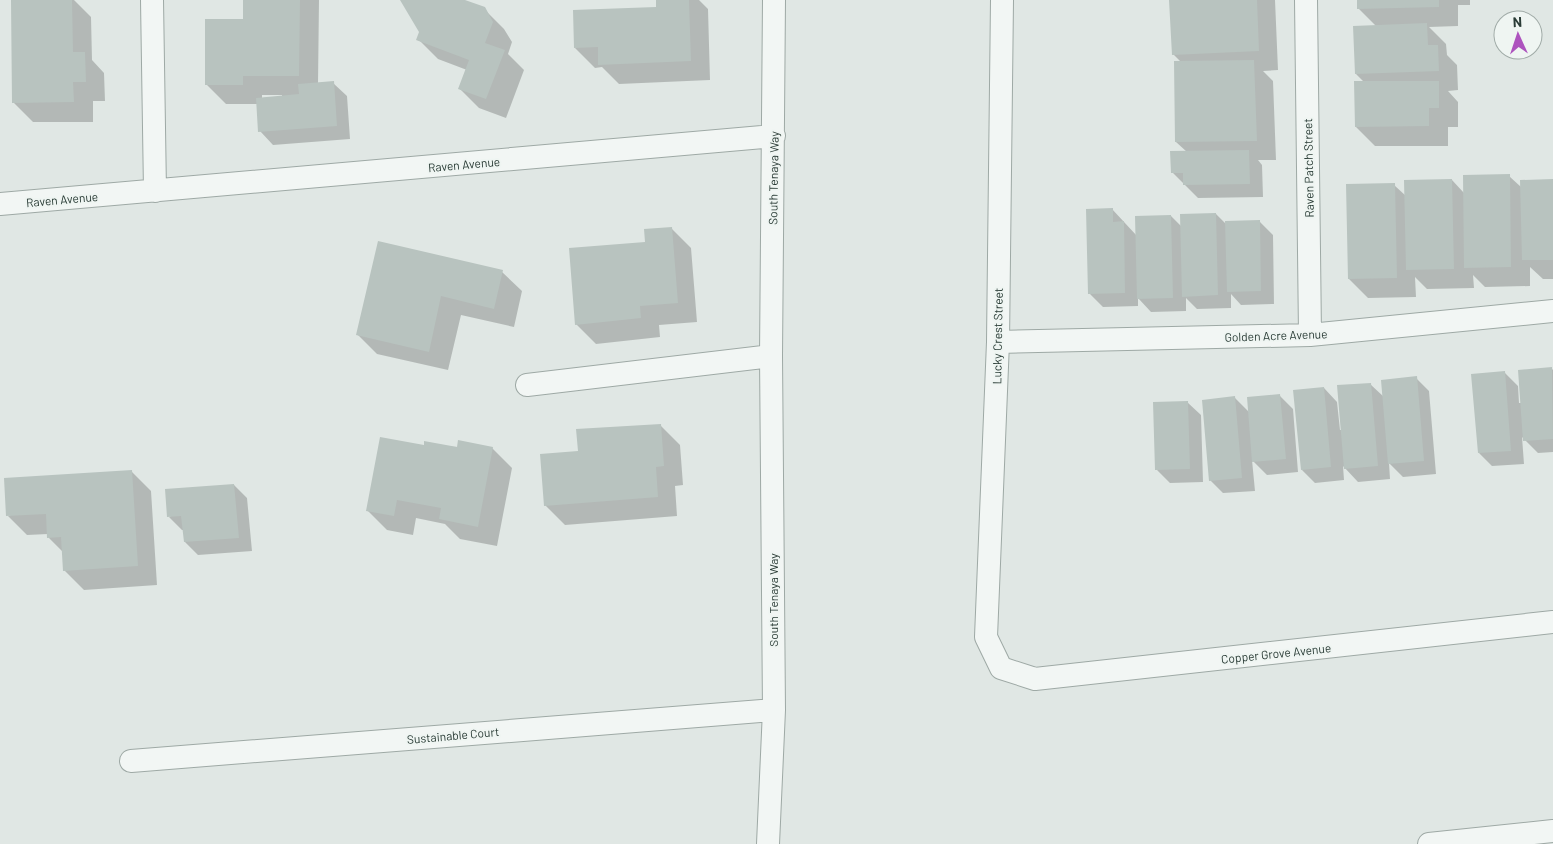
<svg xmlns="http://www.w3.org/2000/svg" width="1553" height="844" font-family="Barlow,sans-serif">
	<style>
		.shadow { fill: #0003; fill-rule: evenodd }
		.building { fill: #b8c3bf }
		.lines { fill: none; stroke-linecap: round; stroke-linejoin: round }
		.street-casing { stroke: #9ea9a5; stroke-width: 24 }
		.street { stroke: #f2f6f4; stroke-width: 22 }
		.labels { text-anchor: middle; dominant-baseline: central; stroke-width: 4; stroke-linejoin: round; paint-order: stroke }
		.street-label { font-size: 12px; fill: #2a3c36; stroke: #eff5f2 }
	</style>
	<rect width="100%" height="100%" fill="#e0e7e4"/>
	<path class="shadow" d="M12,0H74L91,17L92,60L104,73L105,101H93V122H33L14,103Z
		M245,0H319L318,84L333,83L347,96L350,139L273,145L260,131L258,104H226L206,84L245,20ZM262,95H282V97L262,98Z
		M401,0H461L484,9L504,29L512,42L508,54L524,70L506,118L479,108L460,89L467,70L438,59L418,39L421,32Z
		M657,0H699L708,9L710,80L619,84L602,67L595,68L575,48L658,9Z
		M1171,0H1275L1278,70L1263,71L1273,81L1276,160H1258L1262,165L1263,197L1198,198L1172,172L1187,152L1176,142L1181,62L1173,54Z
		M1358,0H1470V5H1458V26L1429,27L1446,44L1447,55L1457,65L1458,90L1448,91L1458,102V127H1448V146H1375L1356,127L1365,83L1356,74L1376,26L1358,8Z
		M1509,176L1521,187L1553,180V279H1543L1530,267V286L1485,287L1473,275L1474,288L1427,289L1415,277L1416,297L1368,298L1349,279L1394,185L1406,196L1452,180L1464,193Z
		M1112,209L1137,236L1171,216L1181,226L1216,214L1227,225L1260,222L1273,235L1274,304L1241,305L1231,294V308L1197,309L1186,298V311L1151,312L1138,298V306L1103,307L1090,294Z
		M671,228L691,248L697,322L659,325L660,337L596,344L576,324L647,243Z
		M379,242L502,272L522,291L514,327L461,315L448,370L377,354L357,334Z
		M1552,369L1553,370V452L1538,453L1522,437L1524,464L1492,466L1479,453L1504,372L1518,386L1519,403H1522Z
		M1416,378L1429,391L1436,474L1403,477L1389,463L1390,479L1358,482L1343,466L1344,480L1315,483L1302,470L1324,388L1337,402L1340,430H1342L1370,384L1384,397Z
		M1280,396L1293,409L1298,472L1267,475L1252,460L1255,491L1223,493L1210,480L1235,398L1249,412Z
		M1187,402L1201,415L1203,482L1170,483L1157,470Z
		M660,425L680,445L683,485L675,486L677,516L565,525L545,505L579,452Z
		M425,446L492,448L512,468L497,546L460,539L445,524L416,518L413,535L387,530L368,511Z
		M131,471L151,491L157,585L84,590L64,570L63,552L49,538L48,534L27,535L8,516Z
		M234,485L247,498L252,551L198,555L185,542L184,530H182L169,517Z"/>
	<path class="building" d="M11,0H72L73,52H85L86,82H73L74,102L12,103Z
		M243,0H300L299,76H243V85H205V19H243Z
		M400,0H465L485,7L493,22L485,43L505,50L486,99L458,89L469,60L416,40L419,32Z
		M656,0H689L691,61L598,65V47L574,48L573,10L656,7Z
		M1169,0H1257L1259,51L1172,55Z
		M1357,0H1439V7L1357,9Z
		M1427,23L1428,45H1438L1439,71L1355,74L1353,26Z
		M1254,60L1257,141L1175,142L1174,61Z
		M334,81L337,126L258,132L256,98L299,94L298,84Z
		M1354,81H1439V108H1429V126L1355,127Z
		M1249,150L1250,184L1183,185V173H1171L1170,151Z
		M1510,174L1511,267L1464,268L1463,175Z
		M1452,179L1454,269L1406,270L1404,180Z
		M1553,179V260H1522L1520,180Z
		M1395,183L1397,278L1348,279L1346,184Z
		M1113,208V222L1124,221L1125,293L1088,294L1086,209Z
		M1216,213L1218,295L1182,297L1180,214Z
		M1171,215L1173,298L1137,299L1135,216Z
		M1260,220L1261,291L1227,292L1225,221Z
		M672,227L678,303L640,306L641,318L575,325L569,248L645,242L644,229Z
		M378,241L503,270L494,309L441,296L429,352L356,335Z
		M1552,367L1553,439L1523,441L1518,370Z
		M1505,371L1511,451L1478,453L1471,374Z
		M1417,376L1424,461L1388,464L1381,380Z
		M1371,383L1378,466L1344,469L1337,385Z
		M1324,387L1331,467L1301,470L1293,390Z
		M1280,394L1286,459L1252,462L1247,397Z
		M1235,396L1242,478L1209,481L1202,400Z
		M1188,401L1190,469L1155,470L1153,402Z
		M661,424L664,466L656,467L658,497L544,506L540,454L578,451L576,429Z
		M380,437L424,445V441L457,447L458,440L493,447L478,527L439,519L441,508L397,500L394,516L366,511Z
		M132,470L138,566L63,571L61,537L47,538L46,514L6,516L4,478Z
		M234,484L239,538L184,542L181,516L167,517L165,489Z"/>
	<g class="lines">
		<defs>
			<path id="street" d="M152,0L155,191
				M1002,0L998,342L986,637L1001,668L1035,679L1553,622
				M1306,0L1310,335
				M0,204L774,136
				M998,342L1310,335L1553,311
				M527,385L771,356
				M131,761L774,710
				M768,844L774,710L771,356L774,0
				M1429,844L1553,831"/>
		</defs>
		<use href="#street" class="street-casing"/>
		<use href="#street" class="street"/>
	</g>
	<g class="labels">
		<g class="street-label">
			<text transform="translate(464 164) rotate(-5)">Raven Avenue</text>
			<text transform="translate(1308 168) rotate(-91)">Raven Patch Street</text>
			<text transform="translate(773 178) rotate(-89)">South Tenaya Way</text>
			<text transform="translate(62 199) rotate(-5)">Raven Avenue</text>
			<text transform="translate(1276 335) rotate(-2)">Golden Acre Avenue</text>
			<text transform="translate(997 336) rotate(-89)">Lucky Crest Street</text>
			<text transform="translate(773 600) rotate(-90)">South Tenaya Way</text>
			<text transform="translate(1276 653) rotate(-6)">Copper Grove Avenue</text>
			<text transform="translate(453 735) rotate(-5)">Sustainable Court</text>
		</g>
	</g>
	<g transform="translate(1518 35) rotate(357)"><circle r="24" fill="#eff5f2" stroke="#a0aba7"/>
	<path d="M0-4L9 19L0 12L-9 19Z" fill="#ad53be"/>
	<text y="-8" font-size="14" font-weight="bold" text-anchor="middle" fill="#2a3c36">N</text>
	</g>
</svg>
